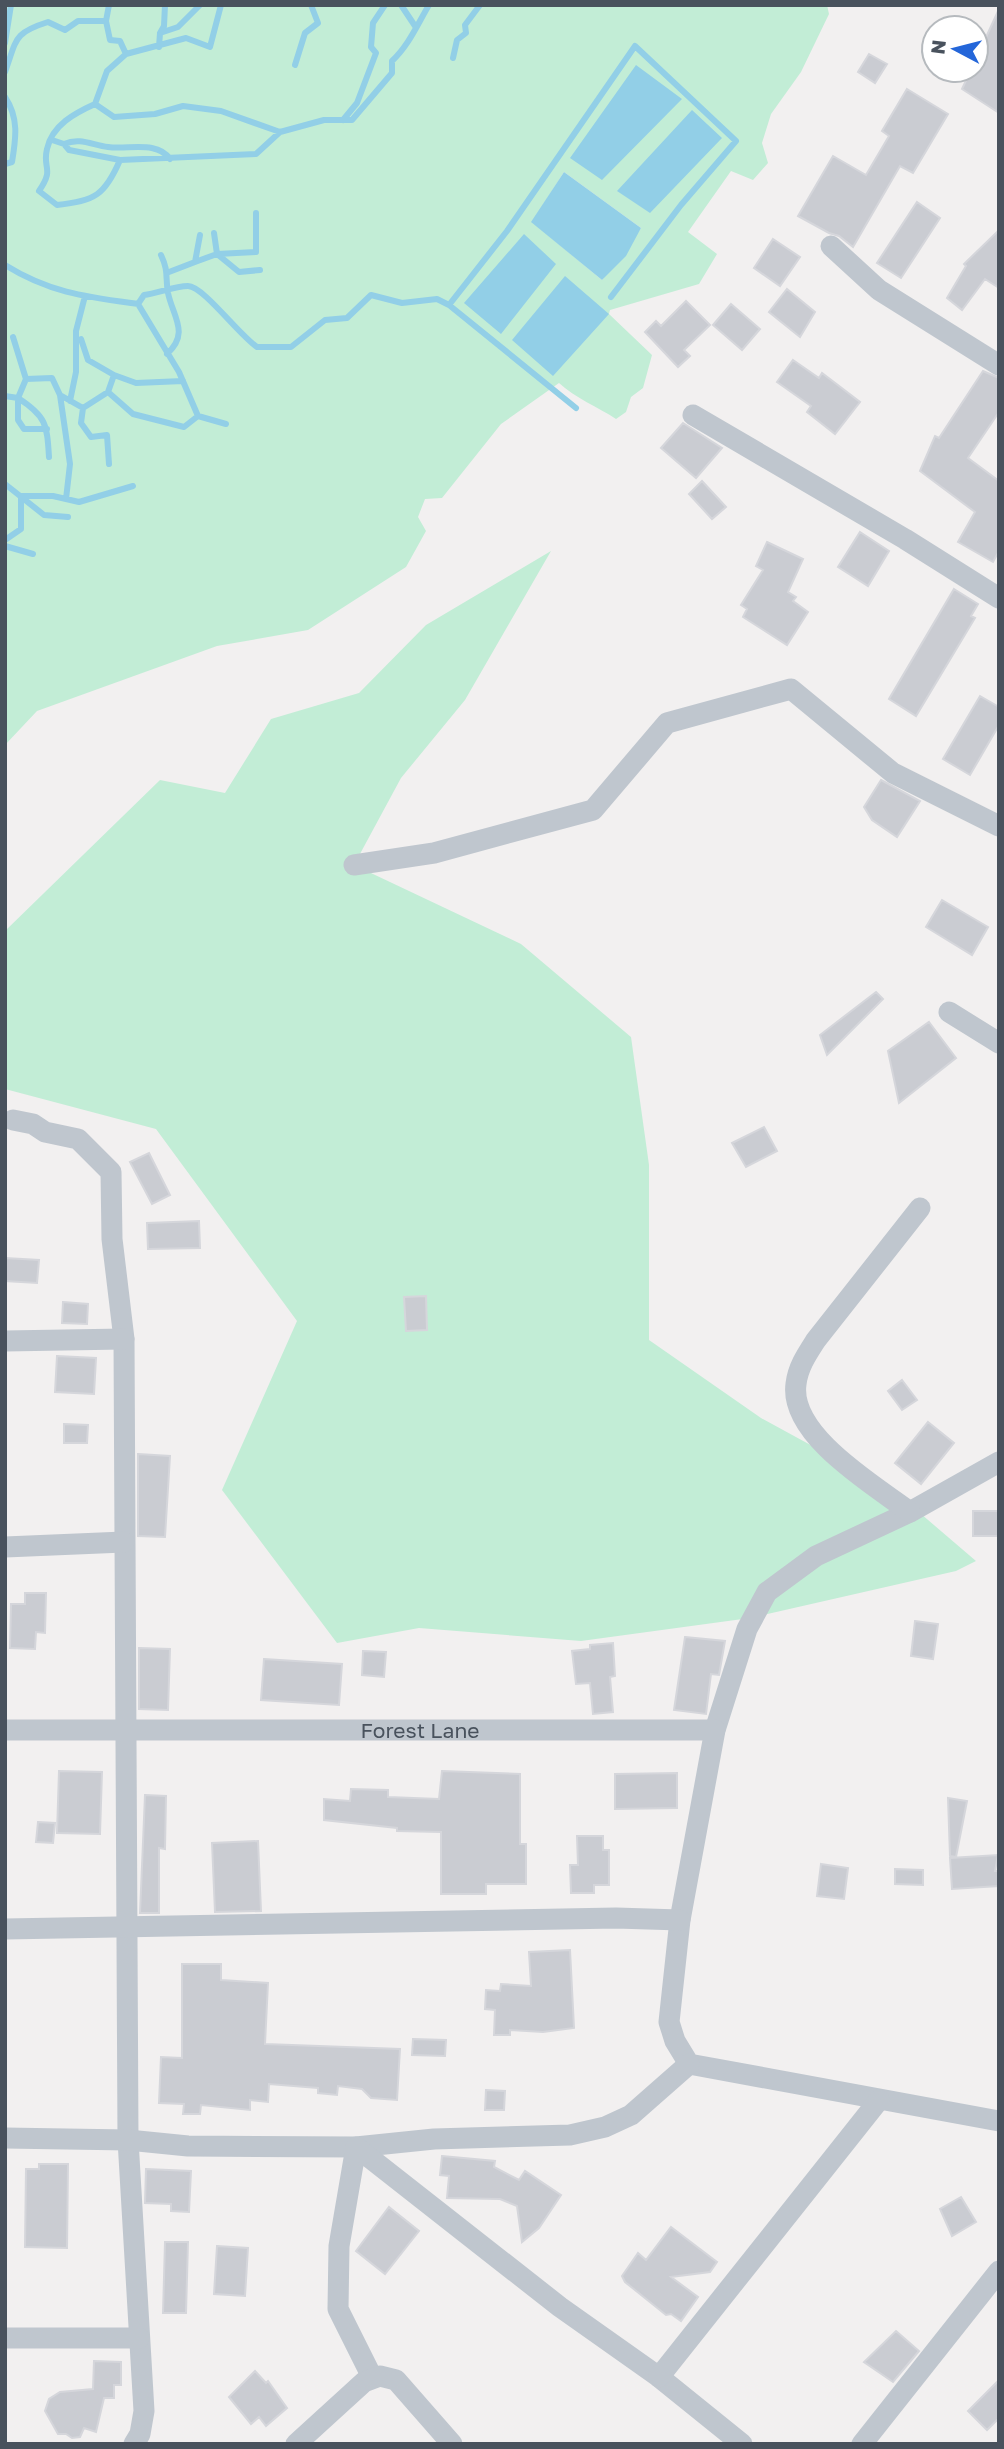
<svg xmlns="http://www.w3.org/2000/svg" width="1004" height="2449" font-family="'Golos Text',sans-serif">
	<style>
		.green { fill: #c2edd6; fill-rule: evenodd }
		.water { fill: #92cfe7 }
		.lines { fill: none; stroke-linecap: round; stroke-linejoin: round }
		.stream { stroke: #92cfe7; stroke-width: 6 }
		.building { fill: #caccd2; stroke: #d5d6db; stroke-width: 2 }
		.minor { stroke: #bfc6ce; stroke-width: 21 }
		.labels { text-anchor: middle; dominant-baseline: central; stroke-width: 5; stroke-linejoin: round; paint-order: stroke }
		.street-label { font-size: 21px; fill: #49525d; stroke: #fff }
	</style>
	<rect width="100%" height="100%" fill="#f2f0f0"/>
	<path class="green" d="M5,5H827L829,14L801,72L771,114L762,143L768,163L753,180L731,171L688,232L717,254L699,284L610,310L609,314L652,355L643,388L631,397L626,412L616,419C598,407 575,398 559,383L501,424L442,498L425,499L418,517L426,531L406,567L308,630L217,646L37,711L5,745ZM564,172L641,228L602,280L532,222Z
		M551,551L465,700L401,778L354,865L521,944L631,1037L649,1165V1340L761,1418L893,1490L976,1561L956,1571L750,1618L581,1641L419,1628L337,1643L222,1490L297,1321L156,1129L5,1089V931L160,780L225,793L271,719L359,693L426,625Z"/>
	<path class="water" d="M636,65L682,99L602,180L570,158Z
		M692,110L722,138L650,213L617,191Z
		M564,172L641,228L626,256L602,280L531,222Z
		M524,234L556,264L501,334L464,303Z
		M565,276L609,314L553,376L512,340Z"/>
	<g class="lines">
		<path class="stream" d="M109,5L106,21L110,40L120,41L126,54
			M401,5L415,26
			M160,33L164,26L165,5
			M5,43L11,5
			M159,47L160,33L178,27L200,5
			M453,58L457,40L466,33L465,25L480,5
			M295,65L305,33L318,23L311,5
			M5,72C17,39 13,33 48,22L65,30L78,21H106
			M5,97C19,118 16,138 12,162L5,164
			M95,104L114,117L155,114L183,106L221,111L280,132L324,120H352L392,73V61C409,45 417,25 429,5
			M343,120L357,103L376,53L371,47L373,23L385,5
			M52,140L64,144L69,150L120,160L256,154L280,132
			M64,144C80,137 92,145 108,147C128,150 157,140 170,159
			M120,160C105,195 95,201 57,205L39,191C55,168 42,169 47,149C52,125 75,113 95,104L107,71L126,54L186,38L210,47L221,5
			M217,254L256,252V213
			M217,254L239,272L260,270
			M161,255C169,272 165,276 168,293C173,317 190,333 167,354
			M195,262L217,254L214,233
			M5,265C50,293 87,297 138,304L179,372L198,416
			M169,272L195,262L200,235
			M138,304L144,295C158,293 175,286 188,286C203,286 239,335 257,347H291L325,320L347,318L371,295L402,303L437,299L449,305L507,231L635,46L736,141L681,205L611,297
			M449,305L576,408
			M13,337L26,379
			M81,339L88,360L114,375
			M108,392L114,375L136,383L183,381
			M60,395L70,464L66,499
			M5,396L18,398L26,379L52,378L60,395L83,408L108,392L133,414L184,427L198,416L226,424
			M18,398C46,416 47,424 49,457
			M18,398V420L24,429H47
			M70,401L76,372V331L85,296
			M83,408L81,423L91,437L107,435L109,464
			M5,484L44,515L68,517
			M5,540L21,529V496H53L79,502L133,486
			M5,546L33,554"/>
	</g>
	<path class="building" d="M999,9V113L962,89L971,70H976V59Z
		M869,54L887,64L875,83L858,72Z
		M907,89L948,114L913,173L900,166L853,247L839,236L829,233L798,216L833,156L866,175L889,136L882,131Z
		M917,202L940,218L901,278L877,263Z
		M999,230V288L985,279L962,310L947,298L966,266L964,264Z
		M773,239L800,257L780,286L754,268Z
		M787,289L815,312L800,337L769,312Z
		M686,301L710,325L684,350L690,356L678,367L645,332L656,321L661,326Z
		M731,304L760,329L742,350L713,325Z
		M793,360L819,378L822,373L860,402L835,434L807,412L811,406L777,382Z
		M983,371L999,378V412L968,458L999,481V551L993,562L958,542L975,512L920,471L935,436L939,438Z
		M683,423L722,448L696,478L661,448Z
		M702,481L726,507L712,519L689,494Z
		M860,532L889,551L868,586L838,567Z
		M767,542L803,559L788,592L796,597L793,601L808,612L787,645L743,617L747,609L741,605L763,570L756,566Z
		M954,589L978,604L971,616L975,618L916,716L889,699Z
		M980,696L999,707V725L970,775L943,759Z
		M881,780L920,801L897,837L872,820L864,807Z
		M942,900L988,927L972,955L926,927Z
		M876,992L883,999L827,1055L820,1035Z
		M929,1022L956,1058L899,1103L888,1051Z
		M764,1127L777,1151L746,1167L732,1143Z
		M149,1153L170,1195L152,1204L130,1162Z
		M199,1221L200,1248L148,1249L147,1223Z
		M5,1258L39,1260L37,1283L5,1281Z
		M426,1296L427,1330L406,1331L404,1297Z
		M63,1302L88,1304L87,1324L62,1323Z
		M57,1356L96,1358L94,1394L55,1392Z
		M902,1380L917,1400L902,1410L888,1391Z
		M928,1422L954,1443L921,1484L895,1463Z
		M64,1424L88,1425L87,1443H64Z
		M138,1454L170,1456L165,1537L138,1536Z
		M973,1511H999V1536H973Z
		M25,1593H46L45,1633L36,1632L35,1649L10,1648L11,1604H25Z
		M915,1621L938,1624L933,1659L911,1656Z
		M685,1637L725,1641L719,1675L711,1674L706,1714L674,1710Z
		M613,1643L615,1676L610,1677L613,1712L593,1714L590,1683L576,1684L572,1651L590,1649V1645Z
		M139,1648L170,1649L168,1710L139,1709Z
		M363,1651L386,1652L384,1677L362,1675Z
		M264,1659L342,1664L339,1705L261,1700Z
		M59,1771L102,1772L100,1834L57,1833Z
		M442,1771L520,1774V1844H526V1884H486V1894H441V1832L397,1831V1828L324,1820V1799L350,1801L351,1789L388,1790V1797L439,1799Z
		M677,1773V1808L615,1809V1774Z
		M145,1795L166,1796L165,1849L159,1848V1913H140Z
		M948,1798L967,1801L956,1857L950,1856Z
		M38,1822L55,1823L53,1843L36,1842Z
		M577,1836H603V1850H609V1885H594V1893H571L570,1865H578Z
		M258,1841L261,1911L215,1912L212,1843Z
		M998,1855L995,1871H999V1886L952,1889L950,1858Z
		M821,1864L848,1868L844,1899L817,1896Z
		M895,1869L923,1870V1885L895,1884Z
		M570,1950L574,2028L543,2032L510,2030V2035H494L495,2010L485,2009L486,1990L500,1991L501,1984L531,1986L529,1952Z
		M182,1964H221V1980L268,1983L265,2044L400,2049L397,2100L371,2098L362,2089L338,2086L337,2095L318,2093V2088L269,2084L268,2102L250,2100V2110L201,2105L200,2114H183L184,2104L159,2103L161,2057L182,2058Z
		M413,2039L446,2040L445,2056L412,2055Z
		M486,2090L505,2091L504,2110H485Z
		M442,2156L495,2161L494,2167L519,2180L525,2171L561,2195L539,2228L522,2242L517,2206L500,2199L447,2198L449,2176L440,2175Z
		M39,2164H68L67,2248L25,2247L26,2169H39Z
		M146,2169L191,2171L189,2212L171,2211V2204L145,2203Z
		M961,2197L976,2222L952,2236L940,2209Z
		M389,2207L419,2231L385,2274L356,2251Z
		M671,2227L717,2262L710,2272L671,2277L698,2297L681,2321L671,2314L666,2315L625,2282L622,2276L638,2253L646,2260Z
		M165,2242H188L186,2313H163Z
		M217,2246L248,2248L245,2296L214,2294Z
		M896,2331L919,2351L893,2382L864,2362Z
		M94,2361L121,2362V2385H114V2398H104L96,2432L84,2428L80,2437L72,2438L66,2434H58L45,2411L49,2399L60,2392L93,2389Z
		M255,2371L266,2383L268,2381L287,2408L266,2426L259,2417L251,2424L229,2397Z
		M999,2380V2418L987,2430L968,2411Z"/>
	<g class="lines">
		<g class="minor">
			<path d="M831,246L879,290L999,365"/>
			<path d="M693,415L905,539L999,598"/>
			<path d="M354,865L434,853L593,810L667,723L791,689L893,773L999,826"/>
			<path d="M949,1012L999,1043"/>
			<path d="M13,1120L33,1124L45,1132L78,1139L111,1172L112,1239L124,1339L128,2140L144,2411L140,2434L134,2444"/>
			<path d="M5,1341L124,1339"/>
			<path d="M999,1462L910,1512L816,1556L767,1592L747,1629L715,1730L680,1920L669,2022L675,2041L689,2064L999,2121"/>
			<path d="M910,1512C874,1485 789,1435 796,1384C798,1367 807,1354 816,1340L920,1208"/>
			<path d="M5,1547L124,1542"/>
			<path id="s1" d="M5,1730H715"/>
			<path d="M5,1929L616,1918L680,1920"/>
			<path d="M5,2138L128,2140L188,2146L356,2147L434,2139L570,2135L605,2127L631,2115L689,2064"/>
			<path d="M5,2338H139"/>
			<path d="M372,2377L338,2309L339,2246L356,2147L560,2307L659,2377L742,2444"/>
			<path d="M659,2377L879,2100"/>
			<path d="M296,2444L364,2382L380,2376L396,2380L452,2444"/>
			<path d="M862,2444L999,2271"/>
		</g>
	</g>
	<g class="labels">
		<g class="street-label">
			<text stroke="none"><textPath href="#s1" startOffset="415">Forest Lane</textPath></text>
		</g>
	</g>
	<rect width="1004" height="2449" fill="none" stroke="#49525d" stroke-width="14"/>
	<g transform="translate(955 49) rotate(277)"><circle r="33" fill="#ffffff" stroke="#b6babe" stroke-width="2"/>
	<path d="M0-5L12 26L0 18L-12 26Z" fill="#2466d9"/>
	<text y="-10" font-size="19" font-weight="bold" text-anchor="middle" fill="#49525d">N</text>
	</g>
</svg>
